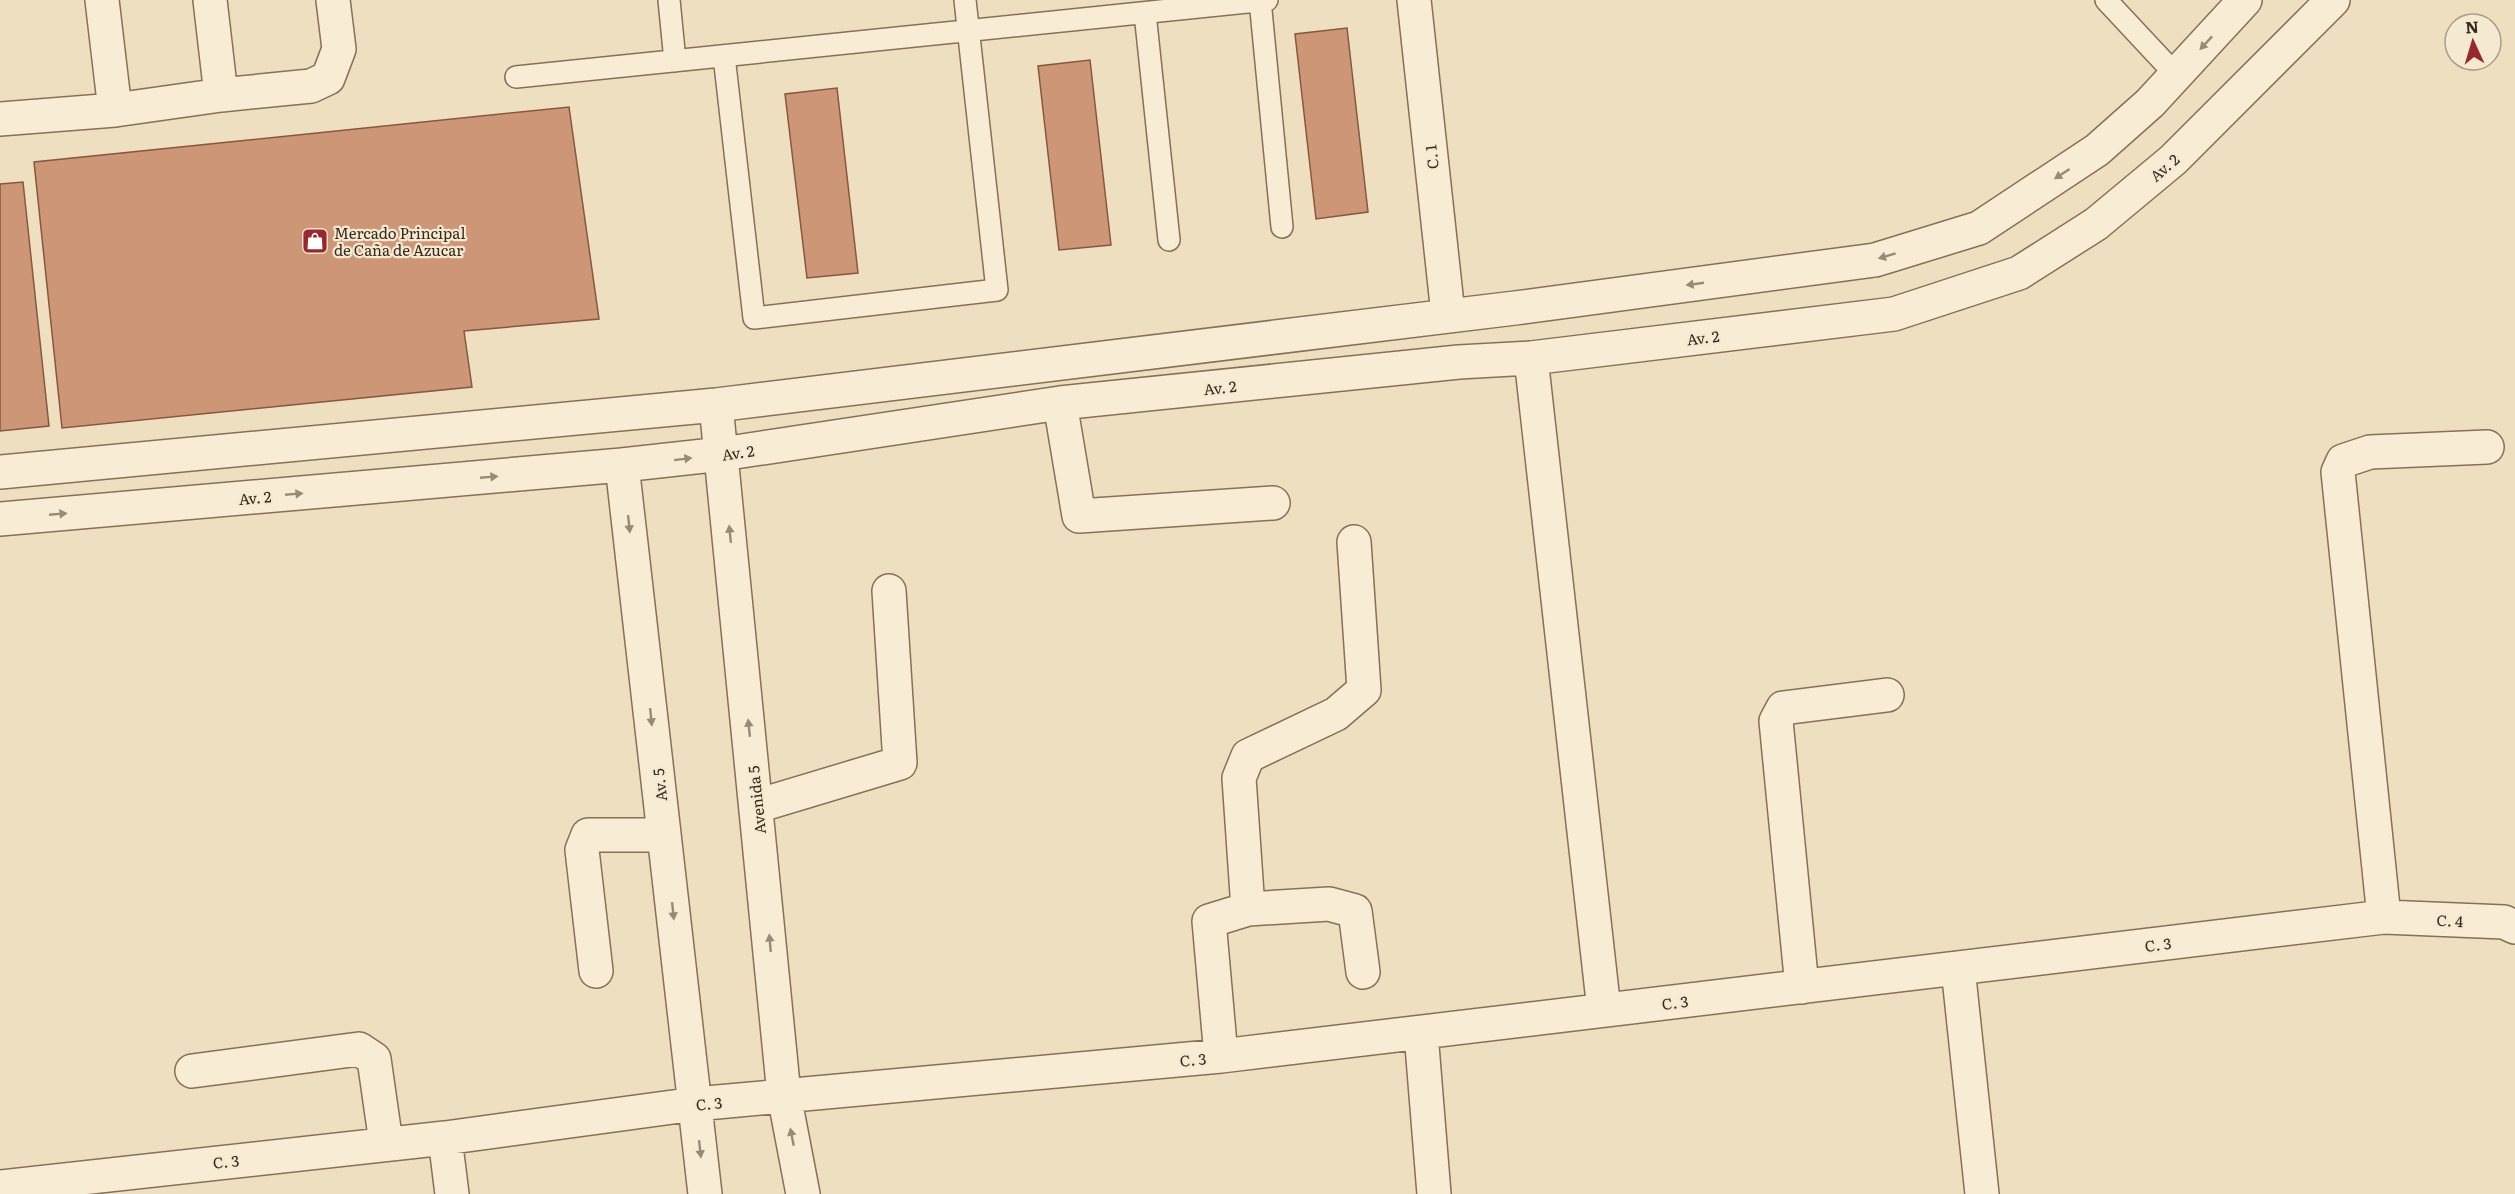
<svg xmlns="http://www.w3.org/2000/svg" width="2515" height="1194" font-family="Literata,serif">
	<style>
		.building { fill: #cd9676; stroke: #88573e; stroke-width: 1.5 }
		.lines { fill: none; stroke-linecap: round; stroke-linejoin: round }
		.service-casing { stroke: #886f58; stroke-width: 24 }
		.minor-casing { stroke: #886f58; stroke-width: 36 }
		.service { stroke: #f9ecd4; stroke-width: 21 }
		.minor { stroke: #f9ecd4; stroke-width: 33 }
		.oneway { fill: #988a78 }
		.labels { text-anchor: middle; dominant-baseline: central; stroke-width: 4.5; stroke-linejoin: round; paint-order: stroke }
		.street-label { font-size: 15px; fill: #37281d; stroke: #f6e9d1 }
		.poi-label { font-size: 15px; fill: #37281d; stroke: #f6e9d1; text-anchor: start }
	</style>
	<rect width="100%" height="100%" fill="#eedfc1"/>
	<path class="building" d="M1347,28L1368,212L1316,219L1295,34Z
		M1090,60L1111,245L1059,250L1038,66Z
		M837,88L858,273L807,278L785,94Z
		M569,107L599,319L464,331L472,387L62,428L34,162Z
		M23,182L49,426L0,431V184Z"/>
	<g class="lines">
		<defs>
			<path id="service" d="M669,0L675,61
				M1260,0L1282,227
				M2106,0L2176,75
				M1145,13L1169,240
				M724,56L754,318L997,290L965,0
				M516,77L1267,0"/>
			<path id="minor" d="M102,0L115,110
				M210,0L221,95
				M1414,0L1448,314
				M0,119L115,110L221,95L311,86L328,78L339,49L333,0
				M1531,358L1604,1010
				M1060,403L1079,516L1273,503
				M716,405L784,1095L803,1194
				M622,465L705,1194
				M0,472L716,405L1515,308L1875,260L1979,228L2097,150L2150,103L2245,0
				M0,519L622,465L722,454L1060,403L1459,362L1531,358L1894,314L2019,273L2096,224L2173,160L2333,0
				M757,806L900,763L889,591
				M1248,909L1239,778L1248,756L1336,714L1364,690L1354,542
				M2384,917L2338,472L2343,461L2370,452L2487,447
				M1958,968L1982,1194
				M596,971L582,850L588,835H664
				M1802,987L1776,721L1783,708L1887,695
				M1421,1033L1434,1194
				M1221,1056L1209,921L1248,909L1329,904L1355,911L1363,972
				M192,1071L359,1049L374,1059L386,1143
				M445,1138L452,1194
				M0,1187L445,1138L695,1104L1221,1056L2384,917L2504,922L2515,927"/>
		</defs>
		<use href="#service" class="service-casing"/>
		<use href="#minor" class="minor-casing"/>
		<use href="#service" class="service"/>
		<use href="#minor" class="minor"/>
	</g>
	<defs><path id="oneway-solid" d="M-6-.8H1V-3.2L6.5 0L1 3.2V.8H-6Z" transform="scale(1.5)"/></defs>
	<g class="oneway">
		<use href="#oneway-solid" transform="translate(2206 43) rotate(133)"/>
		<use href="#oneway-solid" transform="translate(2062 174) rotate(147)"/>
		<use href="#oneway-solid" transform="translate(1887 256) rotate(163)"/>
		<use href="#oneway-solid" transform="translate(1695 284) rotate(172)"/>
		<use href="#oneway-solid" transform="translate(683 459) rotate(-7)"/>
		<use href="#oneway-solid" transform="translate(489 477) rotate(-5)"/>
		<use href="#oneway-solid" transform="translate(294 494) rotate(-5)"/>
		<use href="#oneway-solid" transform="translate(58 514) rotate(-5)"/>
		<use href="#oneway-solid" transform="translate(629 524) rotate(84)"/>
		<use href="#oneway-solid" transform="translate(730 534) rotate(-96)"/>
		<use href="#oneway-solid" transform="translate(651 717) rotate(84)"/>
		<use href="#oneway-solid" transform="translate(749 728) rotate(-96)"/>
		<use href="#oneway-solid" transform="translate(673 911) rotate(84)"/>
		<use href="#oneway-solid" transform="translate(770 943) rotate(-95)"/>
		<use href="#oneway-solid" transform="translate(792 1137) rotate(-101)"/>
		<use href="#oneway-solid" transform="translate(700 1149) rotate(84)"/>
	</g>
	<defs>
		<symbol id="shop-square" viewBox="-11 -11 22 22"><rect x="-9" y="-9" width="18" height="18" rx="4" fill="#98272e" stroke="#f6e9d1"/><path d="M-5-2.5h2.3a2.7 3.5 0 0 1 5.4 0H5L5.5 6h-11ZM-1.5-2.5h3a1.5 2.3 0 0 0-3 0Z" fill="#fff"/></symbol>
	</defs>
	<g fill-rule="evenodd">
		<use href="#shop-square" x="300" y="226" width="30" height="30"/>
	</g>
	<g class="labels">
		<g class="street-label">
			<text transform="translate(1431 157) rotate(-96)">C. 1</text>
			<text transform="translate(2164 167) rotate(-41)">Av. 2</text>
			<text transform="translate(1703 337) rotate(-7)">Av. 2</text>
			<text transform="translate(1220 387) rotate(-6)">Av. 2</text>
			<text transform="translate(738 452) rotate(-8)">Av. 2</text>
			<text transform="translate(255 497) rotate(-5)">Av. 2</text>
			<text transform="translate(659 785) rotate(-96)">Av. 5</text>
			<text transform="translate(756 800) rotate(-96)">Avenida 5</text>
			<text transform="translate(2450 920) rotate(3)">C. 4</text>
			<text transform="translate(2158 944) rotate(-7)">C. 3</text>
			<text transform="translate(1675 1002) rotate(-7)">C. 3</text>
			<text transform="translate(1193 1059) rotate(-5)">C. 3</text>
			<text transform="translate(709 1103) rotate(-6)">C. 3</text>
			<text transform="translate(226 1161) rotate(-6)">C. 3</text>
		</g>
		<g class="poi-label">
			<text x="334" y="232">Mercado Principal<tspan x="334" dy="17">de Caña de Azucar</tspan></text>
		</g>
	</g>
	<g transform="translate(2473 42) rotate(356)"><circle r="28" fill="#f6e9d1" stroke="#aa9c89" stroke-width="1.5"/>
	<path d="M0-4.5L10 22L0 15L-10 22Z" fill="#98272e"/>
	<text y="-9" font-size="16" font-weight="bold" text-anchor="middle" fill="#37281d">N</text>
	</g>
</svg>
